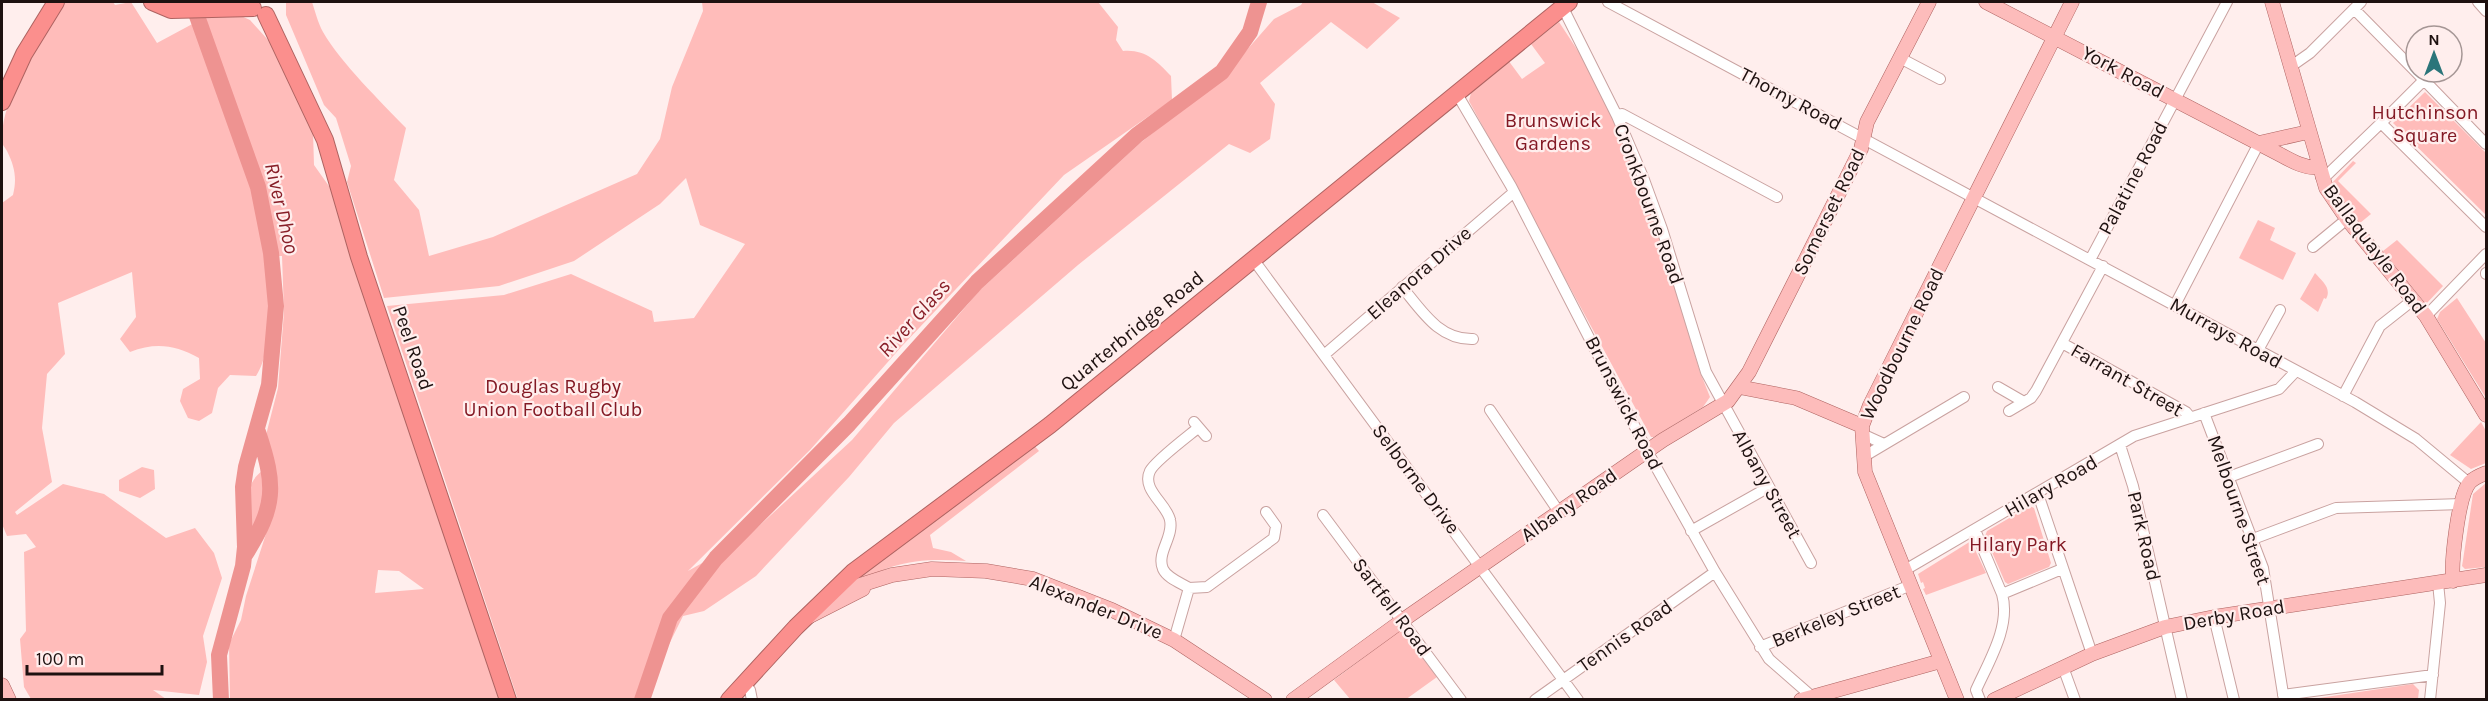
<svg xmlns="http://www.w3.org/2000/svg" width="2488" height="701" font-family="Karla,sans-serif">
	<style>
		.green { fill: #ffbcba; fill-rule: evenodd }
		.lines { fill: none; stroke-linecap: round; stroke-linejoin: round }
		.river { stroke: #ee9391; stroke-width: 16 }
		.minor-casing { stroke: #c9a2a0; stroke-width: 12 }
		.major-casing { stroke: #ae6361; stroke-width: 15 }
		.highway-casing { stroke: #ae6361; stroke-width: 18 }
		.minor { stroke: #fff; stroke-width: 10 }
		.major { stroke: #fdbcbb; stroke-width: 14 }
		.highway { stroke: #fb8f8d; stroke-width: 16 }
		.labels { text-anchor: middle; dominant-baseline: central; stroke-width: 4.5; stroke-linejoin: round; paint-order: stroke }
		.street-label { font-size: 20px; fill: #1e1110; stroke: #ffeeed }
		.park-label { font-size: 20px; fill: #831924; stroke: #ffeeed }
		.water-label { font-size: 21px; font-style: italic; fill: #881f28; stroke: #ffeeed }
	</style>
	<rect width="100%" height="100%" fill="#ffeeed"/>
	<path class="green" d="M62,2H113L115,5L131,2L157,43L211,14L239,15L250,20L269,41L313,132L314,165L331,189L500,699H230L229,644L241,620L246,596L273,512L275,473L266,435L278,388L284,312L282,256H268C266,288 275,349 256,376L230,375L218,388L212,413L199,421L188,418L180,401L183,389L200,379L199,358C175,345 156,342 130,352L120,339L136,317L132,272L58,303L65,354L47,374L42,428L52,482L15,512L17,515L63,484L104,494L166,538L195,528L214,553L222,578L203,636L207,662L199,695L153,690L166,699H31L24,687L20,639L26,631L24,552L36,547L26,534L7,536L2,524V203L13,195C17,179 15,167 7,151C4,146 2,145 2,139C1,99 41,36 62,2ZM378,570L399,571L424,589L375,593Z
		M286,2H312C315,11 318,23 323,32C341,63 381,102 406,128L394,180L419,210L429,256L493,237L637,174L660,139L672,87L703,11L702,2H1098L1118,27L1116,40L1123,51C1145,49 1157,61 1171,76L1172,100L1064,175L902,346L810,450L688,571L745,539L852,440L979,291L1139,144L1224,76L1274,19L1301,5L1303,2H1372L1400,18L1367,49L1331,22L1260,83L1275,104L1270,139L1250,153L1229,144L1078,265L894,423L849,477L756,576L704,611L683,616L642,699L518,700L387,306L504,295L571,274L652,311L654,322L694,318L745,244L700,225L686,178L660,204L574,261L499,286L384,298L347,182L351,166L336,118L324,105L286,15Z
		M1559,22L1582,57L1622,138L1657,229L1700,372L1710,397L1703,407L1654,437H1651L1469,101L1472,89L1508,60L1522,79L1545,63L1531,44Z
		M2425,92L2486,153V215L2393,123Z
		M2353,161L2356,163L2338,181L2371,214L2360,223L2337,195L2332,183Z
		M2258,220L2275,228L2270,240L2296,253L2283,280L2239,258Z
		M2397,240L2443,286L2426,304L2383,251Z
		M2315,273C2322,281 2332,288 2326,299L2324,298L2318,312L2300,299Z
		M2457,298L2486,343V398L2437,319L2440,312Z
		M2481,422L2486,431V463L2471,469L2450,455Z
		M1033,444L1039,451L930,535L933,548L951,552L966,561C940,559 916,559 891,567C881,570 871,577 861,580L858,576Z
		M263,464C271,483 270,515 253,529C247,510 243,485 262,471Z
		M142,467L154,470L155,489L140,498L119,491V480Z
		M2486,483V567L2465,569L2462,566L2463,560L2473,494Z
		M2030,506L2034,508L2051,563L2049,567L2008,584L2005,582L1985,536L1987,531Z
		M1971,541L1986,573L1926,595L1923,589L1925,588L1923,582L1921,583L1918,574Z
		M1402,629L1437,677L1405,700L1350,699L1334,680Z
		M2413,684L2419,690L2418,699H2312Z"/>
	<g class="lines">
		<path class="river" d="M192,2L258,187L271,253L276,306L269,385L246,467L243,487L245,547L243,566L219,655L221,700
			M245,555C276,506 276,486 258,432
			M642,700L670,618L716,558L849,424L977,282L1137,135L1222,72L1250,32L1259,2"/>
		<defs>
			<path id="minor" d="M1608,2L2355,402L2416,439L2469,483
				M2478,2L2486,11
				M1563,8L1617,116L1643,177L1662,229L1706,372L1811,563
				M2354,9L2424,80
				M1900,58L1940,79
				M2290,67L2310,53L2361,2
				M1457,94L1511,186L1651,458L1715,572L1769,659L1809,694L1810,697
				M1617,116L1622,114L1777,197
				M2486,144L2424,80L2381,123L2486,227
				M2321,177L2326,176L2381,123
				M2313,247L2347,219
				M1253,259L1578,700
				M2090,260L2227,2
				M2486,273V274
				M1402,287C1422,311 1439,340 1473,339
				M2175,305L2259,143
				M2426,316L2486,254
				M2062,343L2186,412L2191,418
				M2258,350L2280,310
				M1324,355L1514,192
				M1998,387L2024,402
				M2343,396L2380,326L2413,300
				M1490,410L1559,512
				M2009,411L2031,398L2036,391L2103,266
				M2204,413L2263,568L2284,700
				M1194,422L1206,436
				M1862,434L1884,444
				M2120,445L2133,486L2182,700
				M1863,457L1964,397
				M2229,477L2318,444
				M2038,494L2092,654
				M1323,515L1461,700
				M1975,530L2002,594L2062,569
				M1691,531L1769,487
				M2253,539L2336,508L2462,504
				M1905,570L2134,436L2279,389L2296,371
				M1189,588L1207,587L1274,538L1276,526L1266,512
				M2214,617L2234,700
				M1174,640L1189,588C1181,583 1167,578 1163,569C1156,553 1174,537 1170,520C1167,504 1141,490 1150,471C1155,461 1187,437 1198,428
				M1760,647L1911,585
				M2063,667L2075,700
				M744,684L750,690L752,700
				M2283,695L2433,675
				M1535,700L1715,572
				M1980,700L1976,690C1989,661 2011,626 2002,594
				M2430,700L2440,603L2438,583"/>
			<path id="major" d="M1986,2L2279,154C2290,160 2305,169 2318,167
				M2272,2L2326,188L2347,219L2426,316L2486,415
				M2259,143L2308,132
				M1739,387L1796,398L1862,426
				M2453,581C2451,563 2458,495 2470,482C2474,478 2481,475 2486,473
				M832,594L892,575L932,569L986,571L1033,579L1112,610L1174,640L1265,700
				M808,617L863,589
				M2,685L9,700
				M1293,700L1403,620L1663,440L1728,401L1749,372L1810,251L1861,149L1867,122L1929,2
				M1801,700L1941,661
				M1957,700L1865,472L1862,426L1870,405L2072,2
				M1994,700L2092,654L2165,627L2214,617L2486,575"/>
			<path id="highway" d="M152,2L171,10L253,8
				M266,15L325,140L359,257L508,700
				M2,102L24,54L56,2
				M729,700L796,627L853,572L1050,425L1569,2"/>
		</defs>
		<use href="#minor" class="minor-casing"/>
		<use href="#major" class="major-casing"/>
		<use href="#highway" class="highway-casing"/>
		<use href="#minor" class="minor"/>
		<use href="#major" class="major"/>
		<use href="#highway" class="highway"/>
	</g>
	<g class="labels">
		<g class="street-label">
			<text transform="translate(2123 72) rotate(28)">York Road</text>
			<text transform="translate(1791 99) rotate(28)">Thorny Road</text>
			<text transform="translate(2133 178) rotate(-62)">Palatine Road</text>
			<text transform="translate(1649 204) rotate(70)">Cronkbourne Road</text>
			<text transform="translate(1829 212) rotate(-64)">Somerset Road</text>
			<text transform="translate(2375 249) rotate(53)">Ballaquayle Road</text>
			<text transform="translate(1419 273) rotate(-41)">Eleanora Drive</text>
			<text transform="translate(1132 331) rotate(-39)">Quarterbridge Road</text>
			<text transform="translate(2226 333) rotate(29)">Murrays Road</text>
			<text transform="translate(1902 344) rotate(-64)">Woodbourne Road</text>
			<text transform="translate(413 348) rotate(71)">Peel Road</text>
			<text transform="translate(2127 380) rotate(30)">Farrant Street</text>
			<text transform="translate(1624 403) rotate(63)">Brunswick Road</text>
			<text transform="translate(1416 479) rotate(53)">Selborne Drive</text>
			<text transform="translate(1767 484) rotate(61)">Albany Street</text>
			<text transform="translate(2051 486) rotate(-30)">Hilary Road</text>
			<text transform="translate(1569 505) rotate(-35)">Albany Road</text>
			<text transform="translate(2239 510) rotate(71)">Melbourne Street</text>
			<text transform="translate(2144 536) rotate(77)">Park Road</text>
			<text transform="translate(1096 607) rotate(22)">Alexander Drive</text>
			<text transform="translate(1392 607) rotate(53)">Sartfell Road</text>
			<text transform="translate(2234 615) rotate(-10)">Derby Road</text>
			<text transform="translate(1836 616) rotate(-22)">Berkeley Street</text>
			<text transform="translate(1625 636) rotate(-35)">Tennis Road</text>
		</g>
		<g class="park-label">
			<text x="2425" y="112">Hutchinson<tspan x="2425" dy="23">Square</tspan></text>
			<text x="1553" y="120">Brunswick<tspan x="1553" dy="23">Gardens</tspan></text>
			<text x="553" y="386">Douglas Rugby<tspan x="553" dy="23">Union Football Club</tspan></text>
			<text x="2018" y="544">Hilary Park</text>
		</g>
		<g class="water-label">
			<text transform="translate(282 208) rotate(77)">River Dhoo</text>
			<text transform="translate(914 318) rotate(-48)">River Glass</text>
		</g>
	</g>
	<rect width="2488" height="701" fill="none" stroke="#1e1110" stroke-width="6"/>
	<g transform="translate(2434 54)"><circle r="28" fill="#ffeeed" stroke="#a59695" stroke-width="1.5"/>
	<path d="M0-4.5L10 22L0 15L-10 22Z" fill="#2b757a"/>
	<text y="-9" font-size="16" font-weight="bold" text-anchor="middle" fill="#1e1110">N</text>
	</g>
	<path d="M27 665v9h135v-9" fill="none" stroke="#1e1110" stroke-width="3"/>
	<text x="36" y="665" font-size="18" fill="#1e1110" stroke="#ffeeed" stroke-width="4.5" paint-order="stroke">100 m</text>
</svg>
